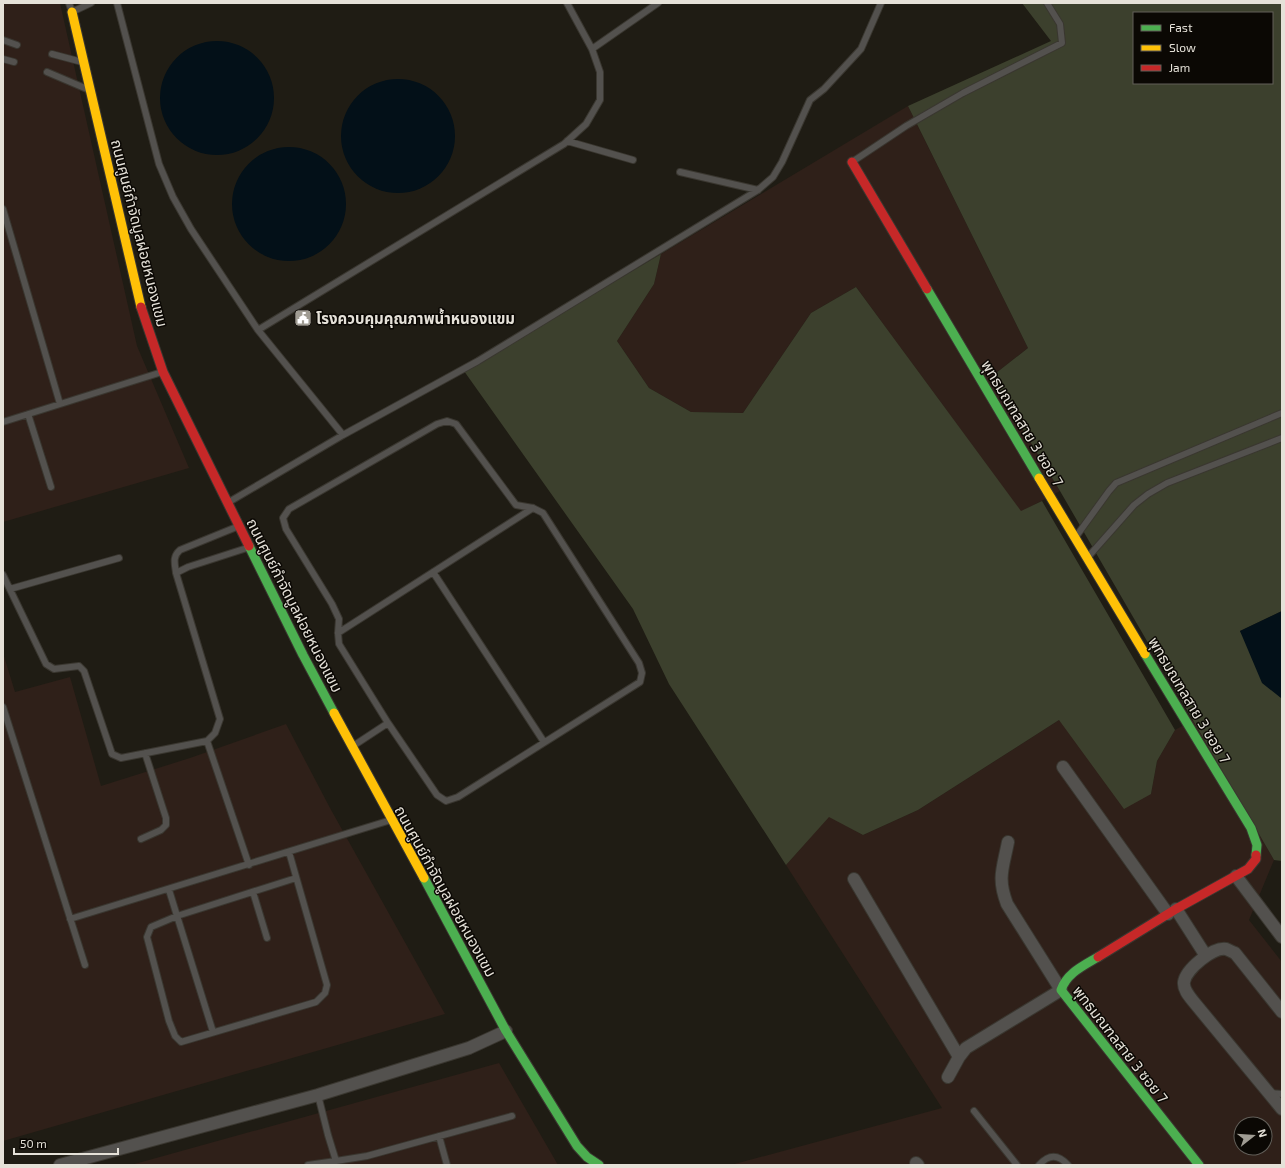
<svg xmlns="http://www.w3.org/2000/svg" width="1285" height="1168" font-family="'Exo 2','Noto Sans Thai',sans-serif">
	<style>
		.industrial { fill: #2f2019; fill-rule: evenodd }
		.green { fill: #3c402d; fill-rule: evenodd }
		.water { fill: #031018 }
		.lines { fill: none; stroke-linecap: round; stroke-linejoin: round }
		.lane-casing { stroke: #3a3730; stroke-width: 8 }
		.street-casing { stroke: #3a3730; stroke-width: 14 }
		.fast-casing { stroke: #3a3730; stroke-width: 11 }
		.slow-casing { stroke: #3a3730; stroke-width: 11 }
		.jam-casing { stroke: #3a3730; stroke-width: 11 }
		.lane { stroke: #53514e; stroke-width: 6 }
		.street { stroke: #53514e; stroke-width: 12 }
		.fast { stroke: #4caf50; stroke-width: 9 }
		.slow { stroke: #ffc107; stroke-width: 9 }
		.jam { stroke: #c62828; stroke-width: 9 }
		.labels { text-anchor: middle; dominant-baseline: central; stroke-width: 3; stroke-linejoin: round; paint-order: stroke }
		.street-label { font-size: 15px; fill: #e5e1d8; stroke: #0b0804 }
		.poi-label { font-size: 15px; font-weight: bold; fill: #e5e1d8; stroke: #0b0804; text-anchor: start }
	</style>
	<rect width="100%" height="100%" fill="#1f1c14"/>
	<path class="industrial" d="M3,3H60L137,346L189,468L3,522Z
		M908,106L1028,348L991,377L1060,491L1021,512L856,287L811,313L743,413L691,412L649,388L617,341L654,284L661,254Z
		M3,653L15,692L70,677L101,786L190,758L286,724L330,808L445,1014L3,1141Z
		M1059,720L1151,794L1157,761L1175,730L1193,720L1274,860L1249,920L1282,962V1165H731L942,1108L786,865L829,816L863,835L918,810ZM1241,1124H1265V1148H1241Z
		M499,1063L558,1165H131Z"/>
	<path class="green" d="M1022,3H1282V611L1240,631L1280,697H1282V861L1274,860L1060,491L991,377L1028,348L908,106L1051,41ZM1134,13H1272V83H1134Z
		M661,254L654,284L617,341L649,388L691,412L743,413L811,313L856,287L1021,511L1042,501L1175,730L1157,761L1151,794L1124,809L1059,720L918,810L863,835L829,817L786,865L669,684L633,609L464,371Z"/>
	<path class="water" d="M160 98a57 57 0 1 1 114 0a57 57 0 1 1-114 0Z
		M341 136a57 57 0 1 1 114 0a57 57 0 1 1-114 0Z
		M232 204a57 57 0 1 1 114 0a57 57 0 1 1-114 0Z
		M1282,611V697L1281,698L1262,683L1240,631Z"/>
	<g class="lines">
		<defs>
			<path id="lane" d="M69,3L72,12L91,3
				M117,3L159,164L173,197L191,229L258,330L343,435
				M3,40L17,45
				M592,49L658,3
				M52,54L82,62
				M3,59L14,62
				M47,72L87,89
				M567,141L633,160
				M852,162L906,126L963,93L1062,43L1060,24L1047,3
				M680,172L758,190
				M3,209L60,404
				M258,330L564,144L586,124L600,100V72L592,49L567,3
				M28,414L51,487
				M447,421L456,424L516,505L533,508L543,513L639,663L642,673L640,682L458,797L446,801L437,795L388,723L339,644L338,633L339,619L332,604L286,529L283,518L289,509L437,424Z
				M3,422L162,372
				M229,502L343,435L478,361L758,190L773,177L782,162L810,100L824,89L861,49L881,3
				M1075,538L1109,491L1116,483L1282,413
				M1088,557L1134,505L1148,494L1167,483L1282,438
				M433,572L544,742
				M176,573L188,567L250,547
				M3,575L46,664L54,669L79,666L84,671L112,754L121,758L207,741L215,733L220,719L176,573C175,564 172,557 180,550L239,526
				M10,589L119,558
				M338,633L533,508
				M3,707L85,965
				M207,741L249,865
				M353,746L388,723
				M141,839L161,830L166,825V818L145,753
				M289,852L327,985L325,993L316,1002L181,1042L175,1036L169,1021L147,937L151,927L177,916L296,878
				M169,890L213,1032
				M253,892L267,938
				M70,919L391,820
				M1270,1093L1282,1094
				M318,1095L328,1135L336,1161L367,1156L512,1116
				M974,1111L1017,1165
				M439,1136L447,1165
				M308,1165L336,1161
				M1039,1165C1049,1154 1058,1154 1068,1165"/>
			<path id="street" d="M1063,767L1168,914
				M1236,876L1282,937
				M854,879L959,1057
				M1176,909L1206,956
				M1282,1012L1235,953C1232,952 1229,950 1226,949C1213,947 1186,969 1184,982C1183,989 1189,996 1193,1001L1282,1109
				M948,1077L959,1057L966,1048L1061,990L1007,904C997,878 1003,868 1008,842
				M916,1163L918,1165
				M60,1165L318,1095L469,1048L506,1031"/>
			<path id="fast" d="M927,289L1039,478
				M249,546L303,655L334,713
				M1145,654L1251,828L1257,845L1256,855
				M424,878L506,1031L577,1146L587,1157L599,1165
				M1098,957C1083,966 1067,973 1061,990L1199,1165"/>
			<path id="slow" d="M72,12L141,307
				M1039,478L1145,654
				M334,713L424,878"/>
			<path id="jam" d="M852,162L927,289
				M141,307L163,372L249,546
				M1098,957L1176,909L1248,869L1256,859V855"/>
		</defs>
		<use href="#lane" class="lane-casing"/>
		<use href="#street" class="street-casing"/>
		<use href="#fast" class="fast-casing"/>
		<use href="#slow" class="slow-casing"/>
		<use href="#jam" class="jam-casing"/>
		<use href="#lane" class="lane"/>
		<use href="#street" class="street"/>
		<use href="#fast" class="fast"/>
		<use href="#slow" class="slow"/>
		<use href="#jam" class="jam"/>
	</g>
	<defs>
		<symbol id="civic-square" viewBox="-11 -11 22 22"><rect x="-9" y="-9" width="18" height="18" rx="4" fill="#a09c93" stroke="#0b0804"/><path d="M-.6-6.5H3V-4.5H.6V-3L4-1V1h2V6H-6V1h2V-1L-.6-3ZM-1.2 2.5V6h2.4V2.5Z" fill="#fff"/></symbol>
	</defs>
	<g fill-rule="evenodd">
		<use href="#civic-square" x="293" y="308" width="20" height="20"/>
	</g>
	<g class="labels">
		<g class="street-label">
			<text transform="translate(140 233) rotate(76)">ถนนศูนย์กำจัดมูลฝอยหนองแขม</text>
			<text transform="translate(1023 423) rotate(59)">พุทธมณฑลสาย 3 ซอย 7</text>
			<text transform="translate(295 605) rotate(63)">ถนนศูนย์กำจัดมูลฝอยหนองแขม</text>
			<text transform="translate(1190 700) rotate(59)">พุทธมณฑลสาย 3 ซอย 7</text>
			<text transform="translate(446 891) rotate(61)">ถนนศูนย์กำจัดมูลฝอยหนองแขม</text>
			<text transform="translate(1121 1044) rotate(52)">พุทธมณฑลสาย 3 ซอย 7</text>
		</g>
		<g class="poi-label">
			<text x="316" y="318">โรงควบคุมคุณภาพน้ำหนองแขม</text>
		</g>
	</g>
	<rect width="1285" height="1168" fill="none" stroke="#e5e1d8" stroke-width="8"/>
	<rect x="1133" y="12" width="140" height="72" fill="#0b0804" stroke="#625f59"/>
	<rect x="1141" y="25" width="20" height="6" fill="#4caf50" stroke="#625f59"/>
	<text x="1169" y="32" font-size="12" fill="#e5e1d8">Fast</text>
	<rect x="1141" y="45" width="20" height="6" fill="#ffc107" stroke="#625f59"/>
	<text x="1169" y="52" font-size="12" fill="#e5e1d8">Slow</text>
	<rect x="1141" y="65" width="20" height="6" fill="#c62828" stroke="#625f59"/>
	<text x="1169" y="72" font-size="12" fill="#e5e1d8">Jam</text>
	<g transform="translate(1253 1136) rotate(73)"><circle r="19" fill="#0b0804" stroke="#625f59"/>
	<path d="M0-3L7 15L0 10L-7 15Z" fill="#a09c93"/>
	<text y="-6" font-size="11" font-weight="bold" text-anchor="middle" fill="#e5e1d8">N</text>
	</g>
	<path d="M14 1148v6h104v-6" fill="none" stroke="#e5e1d8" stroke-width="2"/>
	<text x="20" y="1148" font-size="12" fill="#e5e1d8" stroke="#0b0804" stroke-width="3" paint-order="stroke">50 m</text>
</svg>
